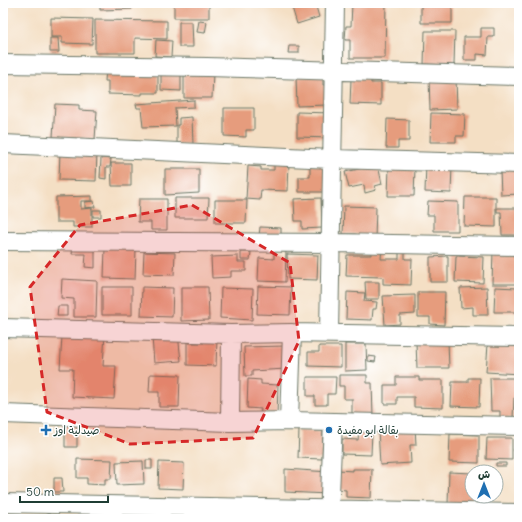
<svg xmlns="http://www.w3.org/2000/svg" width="522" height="522" font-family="Delius,'Playpen Sans Arabic',sans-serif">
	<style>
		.building { fill: #e69c7d }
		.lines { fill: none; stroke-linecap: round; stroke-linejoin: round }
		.minor-casing { stroke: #6a7666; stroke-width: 20 }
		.minor { stroke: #fff; stroke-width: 18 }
		.marked { fill: #d62828; fill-opacity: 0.2; stroke: #d62828; stroke-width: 3; stroke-dasharray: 8 5; stroke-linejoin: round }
		.poi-dot { fill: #1f6fb2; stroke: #fff; stroke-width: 1.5 }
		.labels { text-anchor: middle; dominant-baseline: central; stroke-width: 3; stroke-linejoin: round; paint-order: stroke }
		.poi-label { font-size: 11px; fill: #1f3d34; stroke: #fff; text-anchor: start }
	</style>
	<rect width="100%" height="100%" fill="#fff"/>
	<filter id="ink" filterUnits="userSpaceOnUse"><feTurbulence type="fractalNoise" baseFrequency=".025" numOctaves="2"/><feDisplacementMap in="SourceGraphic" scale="8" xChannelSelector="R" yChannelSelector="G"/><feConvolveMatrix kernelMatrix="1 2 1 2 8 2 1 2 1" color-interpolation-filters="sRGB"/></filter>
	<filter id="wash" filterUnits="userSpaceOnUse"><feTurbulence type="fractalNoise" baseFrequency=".012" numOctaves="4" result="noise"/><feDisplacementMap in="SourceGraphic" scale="16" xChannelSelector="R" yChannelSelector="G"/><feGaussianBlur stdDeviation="0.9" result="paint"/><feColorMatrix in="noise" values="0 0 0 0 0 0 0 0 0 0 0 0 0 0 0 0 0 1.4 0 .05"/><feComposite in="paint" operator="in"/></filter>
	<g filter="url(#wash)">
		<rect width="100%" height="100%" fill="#f4dfc4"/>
		<g id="blocks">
			<path class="building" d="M100,3H132V9L100,10Z
				M174,3H209V18H174Z
				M293,3H315L319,17L297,24L291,4Z
				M352,3H386L385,58H350V40H345L346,26H351Z
				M421,3H452V23H421Z
				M51,18L93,19L92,44L62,43V37H51Z
				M95,20L167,21V39L135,38V53H95Z
				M199,21L207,22L205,33L197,32Z
				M179,22H192L193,47H179Z
				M481,28H494V37H488L487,55L477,54V60H464V37H481Z
				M425,31H455L454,65L424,64Z
				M50,38H58L59,52H50Z
				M156,40L172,41L171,57L155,56Z
				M289,46H299V53H288Z
				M161,66H181V91L161,90Z
				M106,69L158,70V93H142V95L108,94V81H105Z
				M184,71L213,72L212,98H184Z
				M323,76V85H328V105L297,106L296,77Z
				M456,77L457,109L430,110L429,78Z
				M351,79H371V83H381V105L350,104Z
				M194,100V107L175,108L176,126L143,127L141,108H137L136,104Z
				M55,104L79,105V110L97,111L95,139L53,137Z
				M224,108H254V130H246V137L224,136Z
				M297,112L331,113V138L297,137Z
				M431,113L465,114L464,136H456V142H430Z
				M192,117L193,144L177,145V125H179V118Z
				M387,119L409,120V141H398V148H386Z
				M60,151L97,152L96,181L59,180Z
				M101,158L111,159L110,167H106V179L100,178Z
				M274,161L289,162L288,191L261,190L260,200L246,199L248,166L261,167V170H274Z
				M111,163H131V186H112Z
				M426,164L452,165L451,193L425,192Z
				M310,165H326L328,192H299V177H310Z
				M378,165L382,184L375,186L376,190L365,193L364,185L349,188L345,172Z
				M389,167L415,168L414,196H388Z
				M165,169H199V193L165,195Z
				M519,169V194L501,195L500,170Z
				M92,196V201H81V209L92,208V227H73V222H56V197Z
				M465,197H496V227L464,226Z
				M175,198H209L208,218H175Z
				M321,198L322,228L302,229V221H295L294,199Z
				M139,199H167V230H151V222H138Z
				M215,200H247L246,223H215Z
				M94,201L95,207L85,208V202Z
				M428,201L458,202V231H434V215H427Z
				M344,206L376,207L375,239L355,234H343Z
				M497,208H518L519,235H502L501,212H497Z
				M93,210H101V217H93Z
				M260,227L281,228V238L259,237Z
				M73,245L95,246V268L85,267L86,254H72Z
				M371,246H382L381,259H399V251H405V259H412L411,285L383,284V277L346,276L347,255H371Z
				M105,248L136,249L135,279L104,278Z
				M493,250H514V257H519V284H492Z
				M274,251L286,252L285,282L258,281L259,258L274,259Z
				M144,252L175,253L174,275L143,274Z
				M241,252H251L250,260H241Z
				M287,254L318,255L317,280L288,279Z
				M238,256V262H246V271H231V277L212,278L211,257Z
				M448,256V282H430V257Z
				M456,256L484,257L483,283L455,282Z
				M62,279L97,281L96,317H74V299L61,298Z
				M365,282H379V299H366Z
				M258,286L291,287L290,315L257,314Z
				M102,287H132V315H102Z
				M142,287L173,288L172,317L141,316Z
				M181,287H208L209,320L181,321Z
				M487,287L488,315H473V307L461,308L460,288Z
				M495,287L517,288V312H494Z
				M221,288L253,289L252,320L220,318Z
				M347,292L365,293L364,301L377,302L376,309H373L372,320L346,319Z
				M418,292H445L444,325L430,324V317H418Z
				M415,295V314L400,315V324L385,325L383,296Z
				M58,306H67V316H57Z
				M105,333L103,366H116L114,399L72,397L73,369H60L62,336Z
				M178,334L181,361L154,363L152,337Z
				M204,338L217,339L216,366L187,365V343H204Z
				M448,341L449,368H417L416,342Z
				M345,344H366L367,370L345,371Z
				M488,344L519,346V374L486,372Z
				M286,346V369L252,371V376H245L244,347Z
				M319,346H341V367L308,366V352H319Z
				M368,356L376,357L375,362L368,361Z
				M150,374L180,375L179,407H159V392H149Z
				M339,375H367V383H372L373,416H352V399H344V386H339Z
				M307,377H336L335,394H327V405H315V396H307Z
				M396,377H419V380H443V408L414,407V397H397V404H384V385H396Z
				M468,378H480L479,407L451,406L452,382H468Z
				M490,378H519V398H514L513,418H500V411H491Z
				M248,379L261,380V384L278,385L277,417L260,416L261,409L247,408Z
				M65,420H77V447H65Z
				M415,427L416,445H410L411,463L380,465L378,429Z
				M299,430L323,431L322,459L298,458Z
				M359,431H372L371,455L342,454V439L358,440Z
				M450,434L479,435V463L449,462Z
				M487,438H512V460L486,459Z
				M77,459L112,460L111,479H105V485L87,484V478H77Z
				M146,460H152V469H146Z
				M143,461L144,484L117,485L116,462Z
				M159,462L184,463L183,489L158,488Z
				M496,463H506V466H496Z
				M285,469L329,472L328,494L285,492Z
				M353,469H372L371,498L346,497V490L338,489V470L353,471Z
				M449,472L472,473V496H475V505L448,504Z
				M54,478H62L63,492H54Z
				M183,516V519H150V517Z"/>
		</g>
	</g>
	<g filter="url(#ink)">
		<use href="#blocks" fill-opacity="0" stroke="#6a7666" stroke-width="1"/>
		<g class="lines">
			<defs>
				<path id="minor" d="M3,64L207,67L519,76
					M3,144L332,159L519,164
					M3,241L331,243L519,246
					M3,328L231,334L292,333L519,337
					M329,333L335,3
					M3,414L230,422L289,421L519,426
					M289,421L292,333
					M230,422L231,334
					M3,503L519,513
					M329,519L333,422"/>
			</defs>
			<use href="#minor" class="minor-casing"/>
			<use href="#minor" class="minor"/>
		</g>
	</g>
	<path class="marked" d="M192,205L290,263L299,341L253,438L130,444L47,412L30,287L80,225Z"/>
	<g class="poi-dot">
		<path d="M44 424h4v4h4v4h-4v4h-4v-4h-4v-4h4z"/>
		<circle cx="329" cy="430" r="4"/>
	</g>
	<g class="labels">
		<g class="poi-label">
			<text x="54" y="430">صيدلية اوز</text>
			<text x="337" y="430">بقالة ابو مفيدة</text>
		</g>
	</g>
	<rect width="522" height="522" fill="none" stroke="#fff" stroke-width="16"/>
	<g transform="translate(484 484)"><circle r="19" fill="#ffffff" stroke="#a5b1ae"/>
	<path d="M0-3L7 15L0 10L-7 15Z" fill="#1f6fb2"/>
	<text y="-6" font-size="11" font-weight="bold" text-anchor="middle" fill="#1f3d34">ش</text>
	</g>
	<path d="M20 496v6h88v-6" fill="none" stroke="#1f3d34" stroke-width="2"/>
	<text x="26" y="496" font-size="12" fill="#1f3d34" stroke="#ffffff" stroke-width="3" paint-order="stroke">50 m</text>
</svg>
